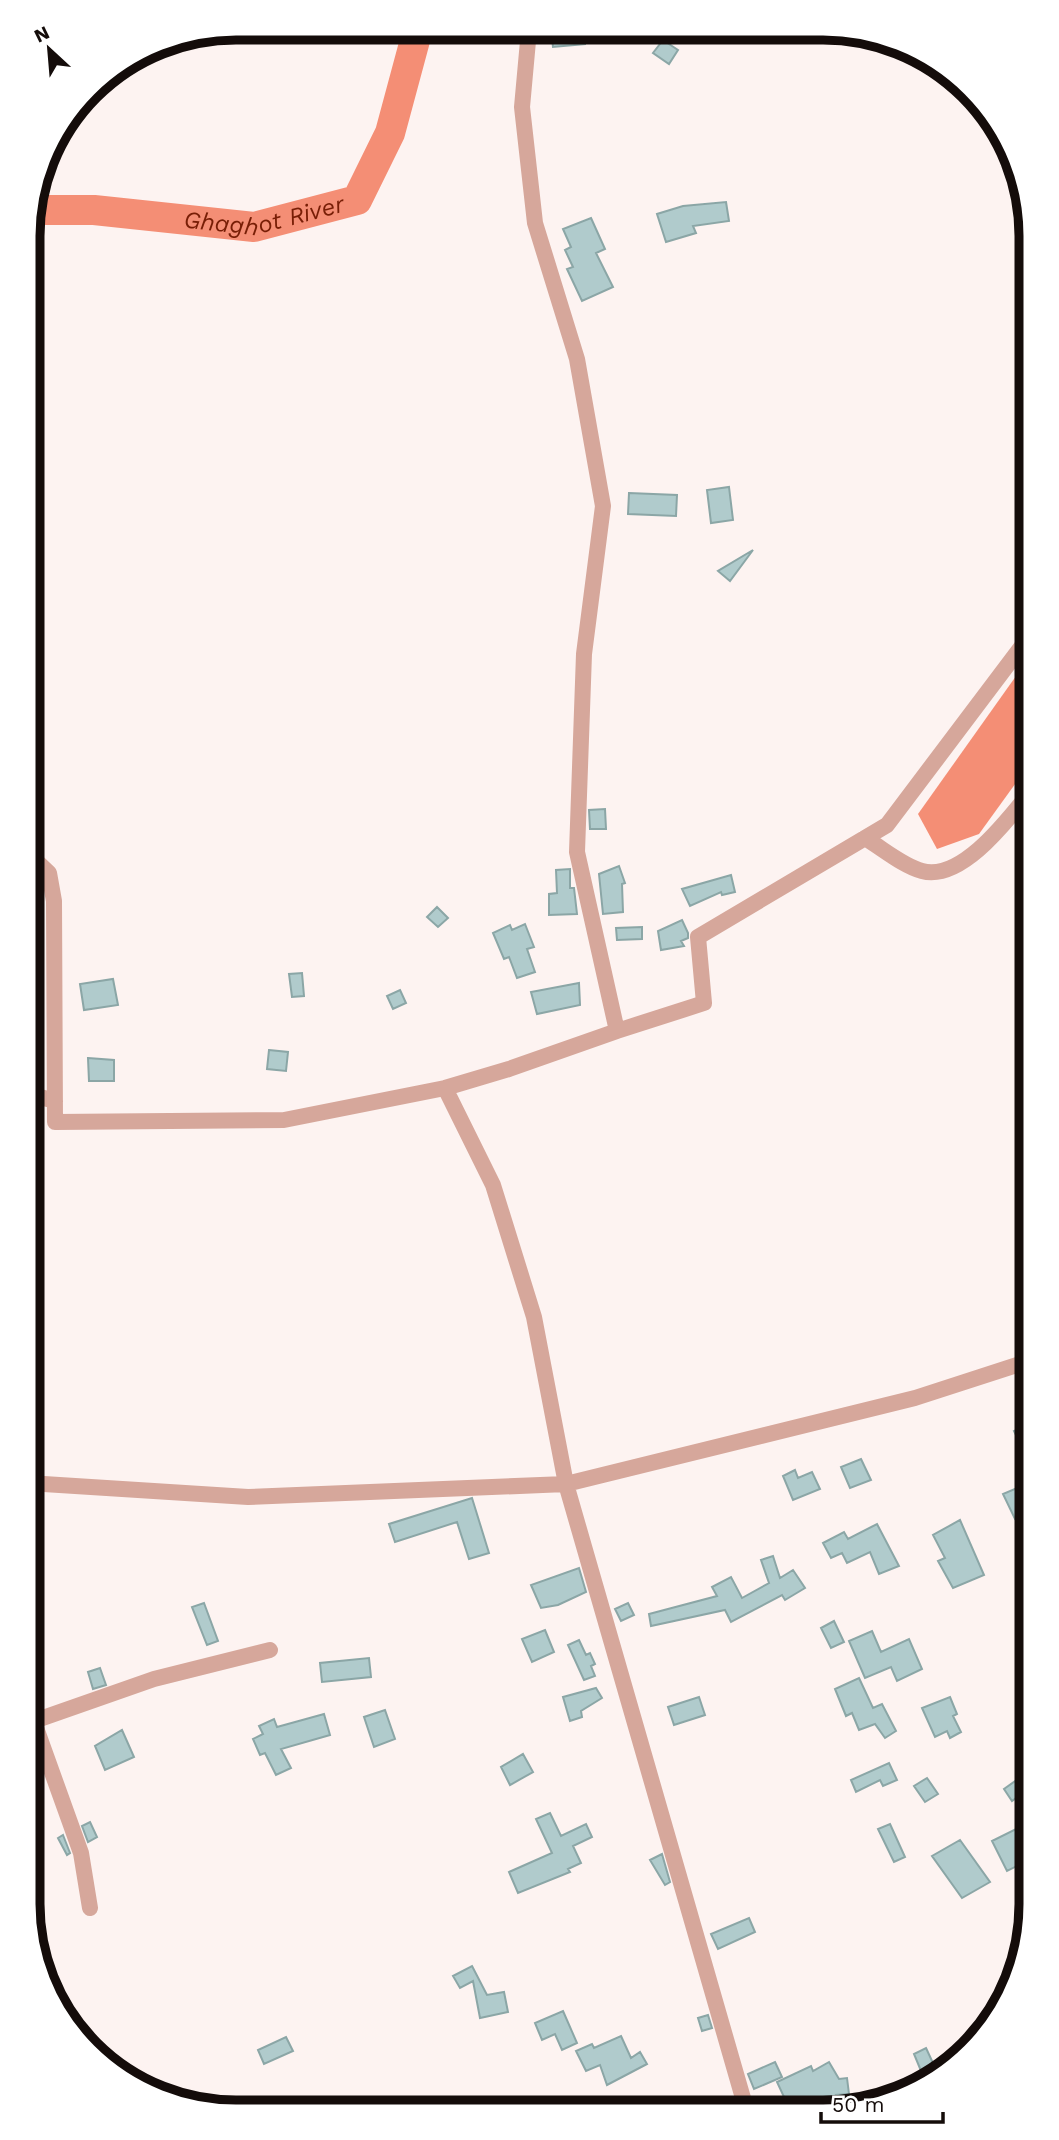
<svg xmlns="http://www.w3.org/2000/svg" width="1059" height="2140" font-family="'Work Sans',sans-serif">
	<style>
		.water { fill: #f48e75 }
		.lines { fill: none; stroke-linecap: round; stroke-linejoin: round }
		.river { stroke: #f48e75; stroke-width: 30 }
		.building { fill: #b0cbcc; stroke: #8ba6a6; stroke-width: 2 }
		.minor { stroke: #d6a79b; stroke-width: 16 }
		.labels { text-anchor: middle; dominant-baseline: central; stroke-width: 5; stroke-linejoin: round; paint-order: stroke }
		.water-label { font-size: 24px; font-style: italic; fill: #781e06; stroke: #fff }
		.rim { fill: none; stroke: #140c0a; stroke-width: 9 }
	</style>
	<rect width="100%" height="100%" fill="#fdf3f1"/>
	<path class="water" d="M1031,655V762L979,834L937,849L918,814Z"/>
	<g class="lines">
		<path class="river" id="s1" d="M30,210H94L254,227L357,200L390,133L418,29"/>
	</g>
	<path class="building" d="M551,30H584L585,44L553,47Z
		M663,40L678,50L669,64L653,53Z
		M726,202L729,221L693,226L696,233L666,242L657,214L683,206Z
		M591,218L605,249L596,253L613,287L582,301L567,269L573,267L565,250L571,247L563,229Z
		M729,487L733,520L711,523L707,490Z
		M629,493L677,495L676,516L628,514Z
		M753,550L730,581L718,571Z
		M605,809L606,829H590L589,810Z
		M619,866L625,883L622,884L623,912L603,914L599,874Z
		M570,869V888H574L577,914L549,915V894L557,893L556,870Z
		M731,875L735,892L722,895L721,892L690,906L682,889Z
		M437,907L448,918L438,927L427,917Z
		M682,920L688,933V938L681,941L684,946L661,950L658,931Z
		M525,924L534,947L527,949L535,972L517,978L509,957L504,959L493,933L510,925L512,930Z
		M642,927V939L617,940L616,928Z
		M302,973L304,996L292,997L289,974Z
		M113,979L118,1005L84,1010L80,984Z
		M579,983L580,1005L537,1014L531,992Z
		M400,990L406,1003L393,1009L387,996Z
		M269,1050L288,1052L286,1071L267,1069Z
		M88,1058L114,1060V1081H89Z
		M1031,1424V1467L1014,1431Z
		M861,1459L871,1480L850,1488L841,1467Z
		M795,1470L798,1478L812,1472L820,1489L793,1500L783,1476Z
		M1017,1488L1028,1513L1015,1519L1003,1494Z
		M472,1498L489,1553L469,1559L457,1522L395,1542L389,1524Z
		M960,1520L984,1575L953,1588L938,1561L945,1558L933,1535Z
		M877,1524L899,1566L879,1574L870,1552L847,1563L842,1553L831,1558L823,1543L844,1532L848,1539Z
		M773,1556L780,1578L793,1570L805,1588L785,1600L782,1595L731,1622L725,1610L651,1626L649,1614L717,1596L712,1587L731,1577L742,1598L769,1583L761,1560Z
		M579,1568L586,1592L558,1605L541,1608L531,1585Z
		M204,1603L218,1641L207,1645L192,1607Z
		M628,1603L634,1615L621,1621L615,1609Z
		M834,1621L844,1642L831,1648L821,1628Z
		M545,1630L554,1652L532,1662L522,1639Z
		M872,1631L881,1652L909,1639L922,1669L897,1681L891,1667L865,1678L849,1641Z
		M579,1640L586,1655L590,1653L595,1664L591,1666L595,1676L584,1680L568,1645Z
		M369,1658L371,1677L322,1682L320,1663Z
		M100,1668L106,1685L93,1689L88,1672Z
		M859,1678L873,1708L882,1704L896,1731L885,1738L875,1724L859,1730L852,1713L846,1716L835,1689Z
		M596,1688L602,1698L581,1711L582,1717L570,1721L563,1697Z
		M699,1697L705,1715L674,1725L668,1707Z
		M950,1697L957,1714L953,1716L961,1732L950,1738L947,1731L935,1737L922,1708Z
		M385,1710L395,1739L374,1747L364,1717Z
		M324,1714L330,1735L281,1749L291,1768L276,1775L265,1753L260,1755L253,1739L263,1734L259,1726L274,1719L277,1727Z
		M122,1730L134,1757L105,1770L95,1746Z
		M523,1754L533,1772L510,1785L501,1767Z
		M889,1763L897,1780L883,1786L880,1780L856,1792L851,1780Z
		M1025,1774L1031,1787L1012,1801L1004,1789Z
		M927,1778L938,1794L925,1802L914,1786Z
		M550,1813L561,1836L586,1824L592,1837L573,1846L581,1863L568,1869L570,1872L518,1893L509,1872L552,1853L536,1819Z
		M90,1822L97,1837L88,1842L82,1826Z
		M890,1824L905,1857L894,1862L878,1829Z
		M1016,1829L1031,1859L1007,1871L992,1841Z
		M63,1835L70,1853L67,1855L58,1838Z
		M960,1840L990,1882L962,1898L932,1856Z
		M662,1854L670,1882L665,1885L650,1860Z
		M749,1918L755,1932L718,1949L711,1934Z
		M472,1966L487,1995L504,1992L508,2012L480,2018L473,1981L460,1988L453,1976Z
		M563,2011L577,2043L562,2050L555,2034L542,2040L535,2023Z
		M708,2015L712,2028L702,2031L698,2018Z
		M621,2036L631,2058L640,2052L647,2064L607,2085L600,2065L586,2071L576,2051L592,2044L594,2048Z
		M286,2037L293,2051L264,2064L258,2050Z
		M926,2048L939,2076L926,2083L914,2054Z
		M775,2062L782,2077L754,2089L748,2074Z
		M829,2062L839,2079L847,2078L849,2094L836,2095L842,2109L791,2112L777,2082L811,2066L813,2071Z"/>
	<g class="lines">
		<path class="minor" d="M865,838C882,848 903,866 922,871C962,882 1009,818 1031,791
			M29,854L49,873L54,901L55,1122L284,1120L445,1088L509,1069L617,1031L577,852L584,654L603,506L577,359L535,223L522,107L529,30
			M617,1031L704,1003L698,937L887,825L1031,634
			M445,1088L493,1185L534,1317L566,1484L747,2112
			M29,1094L55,1101
			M28,1483L248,1497L566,1484L915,1398L1026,1362L1031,1357
			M35,1725L81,1853L90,1908
			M28,1727L37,1720L154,1679L270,1650"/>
	</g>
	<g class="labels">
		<g class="water-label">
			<text stroke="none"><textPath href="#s1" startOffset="236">Ghaghot River</textPath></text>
		</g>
	</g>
	<path d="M0 0H1059V2140H0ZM236 40H823A196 196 0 0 1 1019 236V1904A196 196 0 0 1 823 2100H236A196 196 0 0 1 40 1904V236A196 196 0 0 1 236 40Z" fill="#fff" fill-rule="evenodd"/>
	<path class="rim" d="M236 40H823A196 196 0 0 1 1019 236V1904A196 196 0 0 1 823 2100H236A196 196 0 0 1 40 1904V236A196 196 0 0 1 236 40Z"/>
	<g transform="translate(49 49) rotate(334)" stroke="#ffffff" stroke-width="5" paint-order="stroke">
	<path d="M0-5L12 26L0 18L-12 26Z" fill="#140c0a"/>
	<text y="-10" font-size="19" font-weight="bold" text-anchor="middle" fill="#140c0a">N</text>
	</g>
	<path d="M821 2112v10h122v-10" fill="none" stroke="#140c0a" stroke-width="3.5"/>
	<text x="832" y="2112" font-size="21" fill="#140c0a" stroke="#ffffff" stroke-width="5" paint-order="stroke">50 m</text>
</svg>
